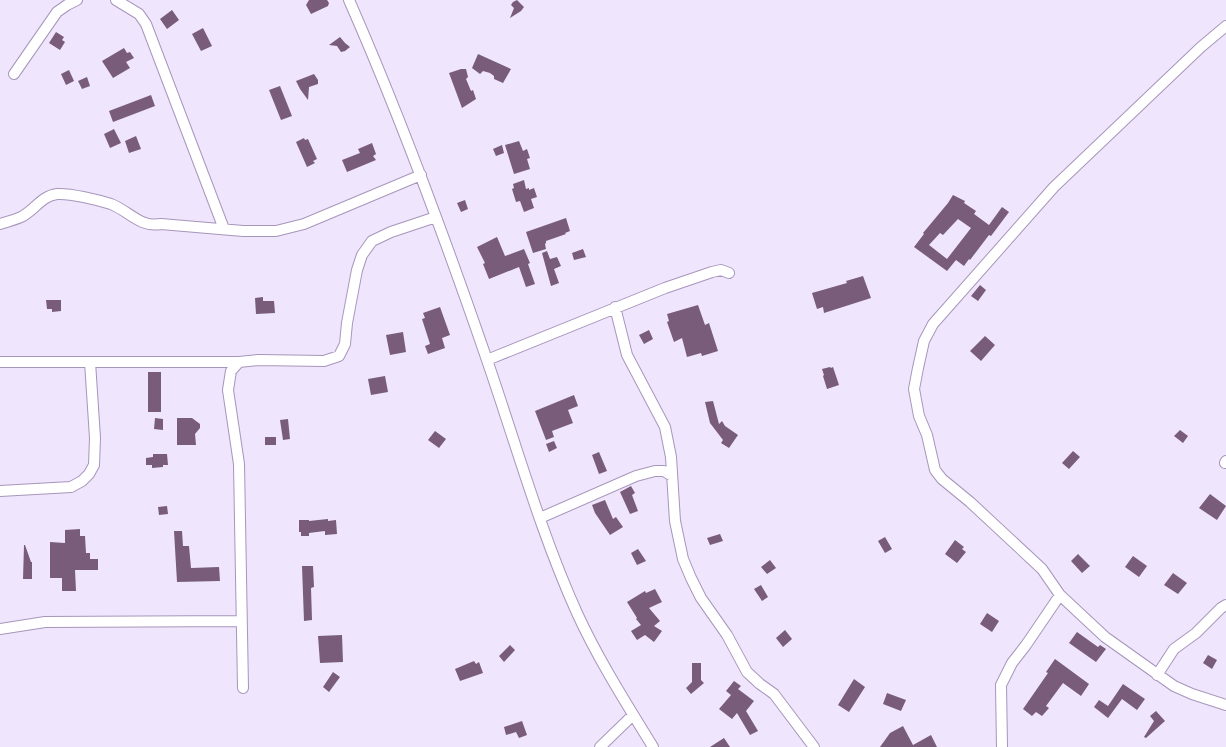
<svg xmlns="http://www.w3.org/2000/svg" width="1226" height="747" font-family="Poppins,sans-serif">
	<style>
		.building { fill: #785c79; fill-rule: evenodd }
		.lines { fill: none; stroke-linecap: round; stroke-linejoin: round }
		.minor-casing { stroke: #a796bb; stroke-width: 12 }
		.minor { stroke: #fff; stroke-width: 10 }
	</style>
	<rect width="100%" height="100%" fill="#efe5fc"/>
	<path class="building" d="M309,0H327L329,3L328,6L311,14L306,5Z
		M517,0L524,7L521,11L510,18L514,8L511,5L513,2Z
		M172,10L179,20L167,29L160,19Z
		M203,28L212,46L201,51L192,34Z
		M56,32L64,37L62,40L65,42L60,50L49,43Z
		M340,37L345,43L350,47L345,51L341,52L337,46L329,45Z
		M124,48L127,53L130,52L134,58L126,62L130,68L113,78L102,61Z
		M478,54L511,69L503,83L494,79V76L490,73L483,71L480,74L472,68Z
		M461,69H466L468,77L466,79L471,91L473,90L476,99L462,108L449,73Z
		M69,70L74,81L66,85L61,74Z
		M314,74L318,80V84L309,87L308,100L300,89L296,81Z
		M87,77L90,86L82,89L78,81Z
		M280,86L292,116L281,120L269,90Z
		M151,95L155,106L113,122L109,111Z
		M114,129L121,143L110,148L104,134Z
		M136,136L141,149L129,153L125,141Z
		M304,138L305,140L308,139L317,159L313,161L315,163L307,167L296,142Z
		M519,141L523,151L527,149L530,158L527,159L530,169L514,174L505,145Z
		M372,143L376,154L373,156L376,160L347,172L342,160L360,153L358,149Z
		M502,145L504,153L496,156L493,149Z
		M524,180L526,189L529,188V190L534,188L537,197L531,199L534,208L524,212L520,201L516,202L512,189L514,188L513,184Z
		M953,195L965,201L964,203L976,211L974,214L989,225L1002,207L1009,212L991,236L989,235L970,260L969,259L964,266L956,260L947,271L914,247L924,234L923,233L948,203ZM958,219L971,228L947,259L929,245L940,233L943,235Z
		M465,200L468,209L461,212L457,203Z
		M566,218L570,231L565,233L566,234L546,241V243L545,244L546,249L533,253L526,232Z
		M497,237L505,256L524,249L530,263L528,264L535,284L526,287L519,267L489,279L483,264L485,263L477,247Z
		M583,249L586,257L574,260L572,253Z
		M547,251L550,259L557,257L561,266L554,269L559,283L551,286L542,253Z
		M863,276L871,298L824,313L823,307L817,309L812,293L847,283L846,281Z
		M980,285L986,290L978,301L971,296Z
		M263,297V301H274L275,313L256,314L255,298Z
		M46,300H61V311L52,312V309H47Z
		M698,305L705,325L709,323L718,351L702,356L701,353L687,357L682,338L674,342L667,322L669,321L667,314Z
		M440,307L450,335L442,338L445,348L428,354L425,346L430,344L422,319L425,318L423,313Z
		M649,330L653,339L644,344L639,335Z
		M403,332L406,352L390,355L386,335Z
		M985,336L995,345L981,361L970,351Z
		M830,367L831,368L833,367L839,385L827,389L823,376L824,375L822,369Z
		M148,372H161V412H148Z
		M385,376L388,392L371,395L368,379Z
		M574,395L578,406L568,410L573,423L552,431L554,437L546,440L535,411Z
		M713,401L719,424L722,421L725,426L738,435L729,448L721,443L723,440L710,423L705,402Z
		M155,418L163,419V430L154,429Z
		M177,418H192L200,424V428L195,434L196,445H177Z
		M288,419L290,439L283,440L280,420Z
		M1180,430L1188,436L1183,443L1174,436Z
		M435,431L446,439L439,448L428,440Z
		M265,437H276V445H265Z
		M554,441L557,448L549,452L546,444Z
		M1073,451L1080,457L1069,469L1062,463Z
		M599,452L607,471L599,474L592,455Z
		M153,454H167L168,465H163V467L152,468V465H146V458L153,457Z
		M631,486L635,493L632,495L638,511L630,514L620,492Z
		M1210,494L1226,506L1217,520L1199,508Z
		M605,500L613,519L616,517L623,527L610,535L595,513L592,505Z
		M167,506L168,514L159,515L158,507Z
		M328,519V521L336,520L337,534L325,535V531L309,533V536H301V532H299V520H309V521Z
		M80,529V536H85L86,553H90V559H98V570H75L76,591H62V578H50V542L65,543V530Z
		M174,531H182L183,546H189L191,568L219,567L220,581L177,582Z
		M720,534L723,541L710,545L707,538Z
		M885,537L892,549L885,553L878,541Z
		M955,540L964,547L962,549L966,552L957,563L945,554Z
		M24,545H25L31,562H32V579H23Z
		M638,549L646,561L637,565L631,553Z
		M1078,554L1090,566L1082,573L1071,561Z
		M1133,556L1147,566L1139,577L1125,567Z
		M770,560L776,568L767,574L761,567Z
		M302,566H313L314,587L311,588L312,620L304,621Z
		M1173,573L1187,583L1178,594L1164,585Z
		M761,585L768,597L762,601L754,589Z
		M655,589L662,602L649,608L660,621L654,626L662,631L654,642L645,635L637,640L631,631L641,625L636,619L637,618L627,602L645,591L646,593Z
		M987,613L999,621L992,632L980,624Z
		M785,630L792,639L783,647L776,638Z
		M1077,632L1098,647L1100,645L1106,649L1096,662L1069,643Z
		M342,635L343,662L320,663L318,636Z
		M510,645L515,650L504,662L499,656Z
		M1208,655L1217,660L1212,669L1203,663Z
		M1055,659L1089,684L1081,696L1063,683L1046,706L1049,708L1042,716L1036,712L1032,716L1023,709L1048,673L1046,672Z
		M474,661L476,664L479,662L483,673L460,681L455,669Z
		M692,663H701V680L704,683L691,694L686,688L692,682Z
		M333,672L340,677L329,692L323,687Z
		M854,679L865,687L849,712L838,705Z
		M734,681L741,686L738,689L754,701L746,711L758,731L750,735L737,713L732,719L719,709L731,695L726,691Z
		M1123,684L1145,699L1137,710L1122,699L1108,718L1094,707L1099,700L1108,706Z
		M887,693L906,700L901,711L883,704Z
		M1156,711L1165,721L1146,738L1144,737L1154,721L1150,716Z
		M522,721L527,735L519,738L516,732L506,735L504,727Z
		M903,726L913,745L931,735L937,747H880L890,733Z
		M724,738L730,747H710Z"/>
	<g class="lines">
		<defs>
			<path id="minor" d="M116,0L139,14L146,24L224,229
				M349,0C401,118 445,238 487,360C516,444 540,531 577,613C598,659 626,703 653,747
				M1226,26L1201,47L1054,187L933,324L924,341L918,368L914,389L919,416L927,435L935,470L942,479L970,502L1042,569L1060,595L1105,637L1174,686L1192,694L1226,705
				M14,74L57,12L67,5L77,0
				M0,224C7,222 14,220 21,217C34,211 41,196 57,194C70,193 98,200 111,204C129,211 140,228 161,224L243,231H276L304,224L421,175
				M615,307L627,355L665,427L671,457L675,521L683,559L691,578L701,598L727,635L747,672L760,684L774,694L814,747
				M487,360L665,288L712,272L721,270L729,273
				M0,362H239
				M1225,463L1226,461
				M0,491L71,487L82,481L89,474L94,465L95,438L90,362
				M540,518L636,476L655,471H664L672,476
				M0,629L45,622L241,621
				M1157,675L1174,649L1196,633L1221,608L1226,605
				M243,688L239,464L228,390L231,371L239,362L258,360L324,361L339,356L345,344L347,323L357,270L362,255L372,241L391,232L436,217
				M600,747L633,715
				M1002,747L1001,685L1012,663L1026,645L1060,595"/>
		</defs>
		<use href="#minor" class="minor-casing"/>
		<use href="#minor" class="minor"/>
	</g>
</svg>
